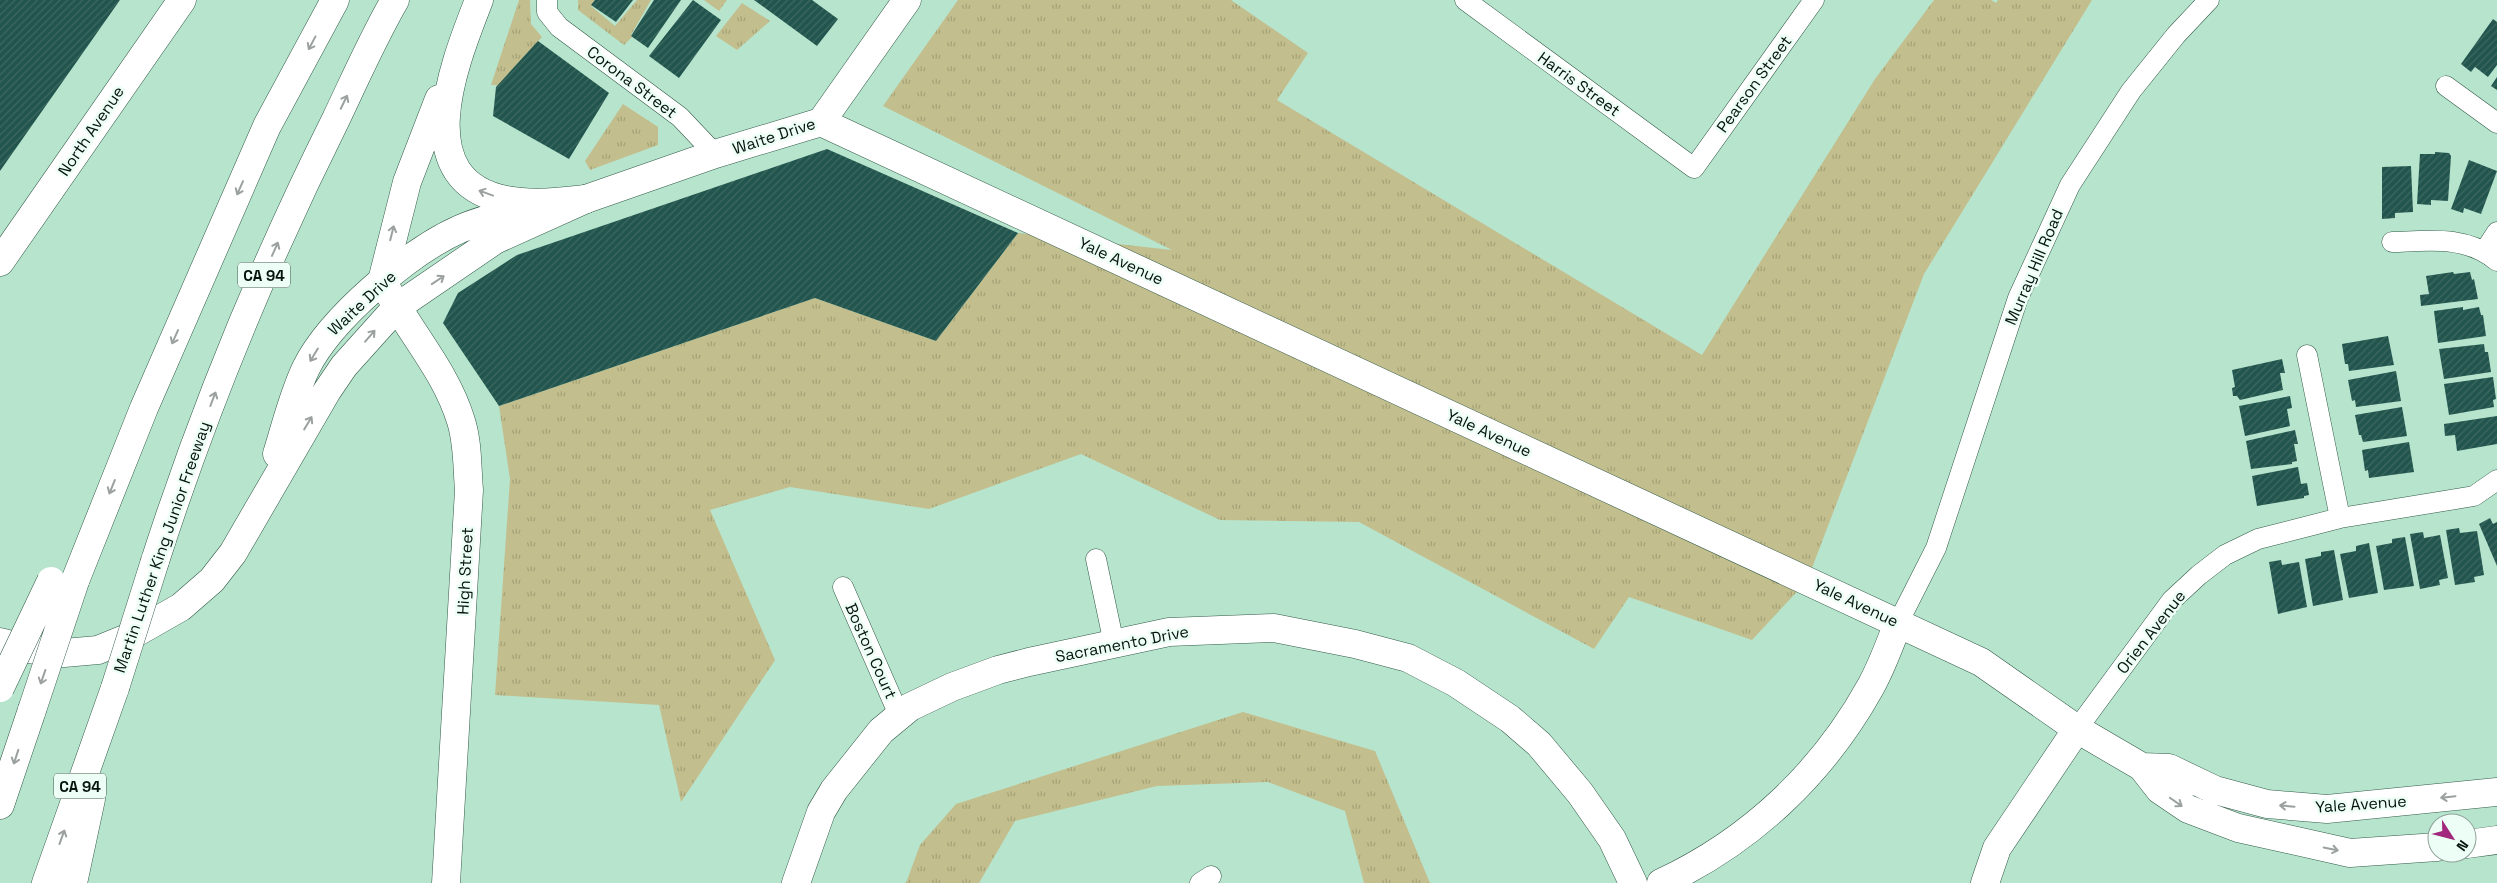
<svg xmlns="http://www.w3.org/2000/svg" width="2497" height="883" font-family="'Space Grotesk',sans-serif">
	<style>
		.grass { fill: url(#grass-tufts) }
		.building { fill: url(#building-hatch) }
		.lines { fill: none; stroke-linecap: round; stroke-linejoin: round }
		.street-casing { stroke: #325b48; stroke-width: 21 }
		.secondary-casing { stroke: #325b48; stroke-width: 29 }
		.highway-casing { stroke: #325b48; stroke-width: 29 }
		.street { stroke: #fff; stroke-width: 20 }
		.secondary { stroke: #fff; stroke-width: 28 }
		.highway { stroke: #fff; stroke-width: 28 }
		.highway-bridge-casing { stroke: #325b48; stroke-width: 29; stroke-linecap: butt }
		.highway-bridge { stroke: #fff; stroke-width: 28 }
		.oneway { stroke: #9ba19f }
		.labels { text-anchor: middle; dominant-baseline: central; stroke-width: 5; stroke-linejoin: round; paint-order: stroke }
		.shield { fill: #ecfef5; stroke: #4a5b53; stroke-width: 1 }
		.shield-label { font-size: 15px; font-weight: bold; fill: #05150e }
		.street-label { font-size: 16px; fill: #05150e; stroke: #ecfef5 }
	</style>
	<defs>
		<pattern id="grass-tufts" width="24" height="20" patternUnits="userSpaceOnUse" patternTransform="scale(1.25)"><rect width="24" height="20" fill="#c3be8d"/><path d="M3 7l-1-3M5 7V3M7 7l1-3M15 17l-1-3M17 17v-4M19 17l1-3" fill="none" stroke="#a6a278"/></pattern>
		<pattern id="building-hatch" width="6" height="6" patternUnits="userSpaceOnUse" patternTransform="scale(1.25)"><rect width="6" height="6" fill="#21554d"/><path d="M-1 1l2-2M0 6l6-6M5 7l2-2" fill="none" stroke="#3e6962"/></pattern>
	</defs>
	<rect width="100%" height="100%" fill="#b7e4cd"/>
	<path class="grass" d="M519,0H530L531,24L542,37L498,85H491Z
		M578,0H595L591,6L615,26L637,0H651L631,35L632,37L624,45L578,10Z
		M704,0H727L719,11Z
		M958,0H1231L1308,53L1277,100L1702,355L1875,79L1934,0H1991L1996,3L1998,0H2092L1924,274L1807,581L1752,640L1629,597L1594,649L1359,522L1220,520L1081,454L929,509L790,487L710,510L775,660L681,802L659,705L495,695L510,479L499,406L815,298L936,341L1018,233L1172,250L883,106Z
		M742,3L770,21L737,50L716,36Z
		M623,104L658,127V145L590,170L585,161Z
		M1243,712L1375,751L1430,883H1364L1345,811L1268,782L1157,786L1015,821L979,883H906L920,845L956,804Z"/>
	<path class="building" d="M0,0H120L0,171Z
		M595,0H633L616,22L591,5Z
		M654,0H681L648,48L631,36Z
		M693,0L721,20L679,78L649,56Z
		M754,0H812L838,19L817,46Z
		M2493,19L2497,22V65L2488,77L2475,67L2471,72L2461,64Z
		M538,41L609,93L569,159L493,116L496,87Z
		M2497,77V90L2491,86Z
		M827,149L1018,233L936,341L815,298L499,406L443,323L458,293L517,255Z
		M2435,152L2449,153L2451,156L2448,201L2431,200V205L2417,204L2420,154H2435Z
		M2469,160L2497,171L2481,214L2464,208L2463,213L2451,209Z
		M2411,166L2413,212L2395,213V218L2382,219V167Z
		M2453,272L2454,274L2470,272L2472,280L2474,279L2478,299L2421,306L2420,295L2429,294L2426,276Z
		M2463,307V310L2479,307L2481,315H2483L2486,336L2438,343L2434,311Z
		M2388,336L2394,365L2349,371L2348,364H2345L2342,344Z
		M2484,344L2485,352H2488L2491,372L2444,379L2439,349Z
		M2282,359L2285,373H2280L2283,390L2240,400L2237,396H2233L2232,388L2235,387L2232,370Z
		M2396,371L2401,401L2356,407L2355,400L2352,401L2348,380Z
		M2493,377L2496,399L2493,400L2494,407L2449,415L2444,384Z
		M2290,396L2292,408L2287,409L2290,426L2245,436L2239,406Z
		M2402,407L2407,436L2363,442L2361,435H2359L2355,415Z
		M2497,416V444L2457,451L2455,435L2445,436L2444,424Z
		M2295,430L2298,444H2294L2297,461L2292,462V464L2251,469L2246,441Z
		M2409,442L2414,472L2369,478L2368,470L2365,471L2362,450Z
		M2298,467L2301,484L2307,483L2309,495L2304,496V498L2257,506L2252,476Z
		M2490,518L2493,524L2497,522V566L2479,524Z
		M2459,528L2460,533L2477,531L2484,575L2474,577L2475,582L2455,585L2446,530Z
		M2423,532L2424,538L2440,535L2448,578L2439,580L2440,585L2420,589L2410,534Z
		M2405,537L2414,586L2384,590L2376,546L2392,543V539Z
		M2369,543L2378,593L2349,598L2340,554L2356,551V546Z
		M2334,550L2343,600L2313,606L2305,559L2321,556V552Z
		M2281,560L2282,565L2299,562L2307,607L2278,614L2269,562Z"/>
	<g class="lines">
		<defs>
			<path id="street" d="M547,0V12L559,27L680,117L715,154
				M1465,0L1694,168L1814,0
				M2446,86L2497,123
				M2392,242C2429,241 2466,235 2497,261
				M2484,252L2497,232
				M2307,355L2340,518
				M1096,559L1114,644
				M843,587L899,715
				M1898,623L1936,548L2018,298L2070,185L2131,91L2176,35L2209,0
				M2077,729L2172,600L2199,575L2225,555L2258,539L2340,518L2474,496L2497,480
				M1200,883L1211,876"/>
			<path id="secondary" d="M821,122L1981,662L2077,729L2142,767L2160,790L2188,809L2238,828L2350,853L2437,847
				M0,262L182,0
				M388,291C412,335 446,372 461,421C468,443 467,467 469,490L446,883
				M277,454C286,425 293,395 306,368C330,319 410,251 460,229C485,218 513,212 540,207
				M0,642L28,649L64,653L98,650L125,639L181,607L212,580L233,553L327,391L344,366L397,307L495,240L586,199L715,154L821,122L907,0
				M2142,767L2169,768L2215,790L2267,804L2327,809L2497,792
				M2467,844L2497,840
				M796,883L821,812L834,790L881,731L910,707L952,687L998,670L1029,662L1169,632L1274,628L1355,644L1408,658L1456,683L1510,719L1539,744L1580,793L1612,839L1633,883
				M1661,883C1751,841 1823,773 1871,686C1882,666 1890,644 1898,623
				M1985,883L1997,848L2077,729"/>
			<path id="highway" d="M479,0C455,62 406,180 506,200C533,205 560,202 586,199
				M382,281L407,182L439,99
				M155,561C204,409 265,261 336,119C355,79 373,38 395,0
				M75,581L144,408L267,126L335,0
				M0,805L32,710
				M46,883L115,688
				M73,883L91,799"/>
		</defs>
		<use href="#street" class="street-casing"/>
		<use href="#secondary" class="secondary-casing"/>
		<use href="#highway" class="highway-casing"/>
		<use href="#street" class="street"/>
		<use href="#secondary" class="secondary"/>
		<use href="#highway" class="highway"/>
		<defs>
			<path id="highway-bridge" d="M0,688L51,581
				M115,688L155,561
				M32,710L75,581"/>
		</defs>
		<use href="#highway-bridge" class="highway-bridge-casing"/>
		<use href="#highway-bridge" class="highway-bridge"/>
	</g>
	<defs><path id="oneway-shaft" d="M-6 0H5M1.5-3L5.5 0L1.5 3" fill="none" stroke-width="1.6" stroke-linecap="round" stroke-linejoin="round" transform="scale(1.25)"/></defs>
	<g class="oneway">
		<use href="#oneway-shaft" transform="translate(312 43) rotate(118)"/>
		<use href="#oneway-shaft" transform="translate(344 102) rotate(-64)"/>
		<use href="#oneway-shaft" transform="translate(240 188) rotate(114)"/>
		<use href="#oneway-shaft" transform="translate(486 193) rotate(-160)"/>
		<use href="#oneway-shaft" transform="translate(392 233) rotate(-76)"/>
		<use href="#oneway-shaft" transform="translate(275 249) rotate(-66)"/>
		<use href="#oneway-shaft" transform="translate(438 280) rotate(-34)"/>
		<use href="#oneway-shaft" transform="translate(370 336) rotate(-49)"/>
		<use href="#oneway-shaft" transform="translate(175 337) rotate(114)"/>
		<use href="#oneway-shaft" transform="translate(314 355) rotate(121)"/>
		<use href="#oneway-shaft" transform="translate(213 399) rotate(-69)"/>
		<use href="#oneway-shaft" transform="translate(308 423) rotate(-59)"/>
		<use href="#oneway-shaft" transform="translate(112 487) rotate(112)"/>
		<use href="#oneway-shaft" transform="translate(43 677) rotate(109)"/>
		<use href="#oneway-shaft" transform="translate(16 757) rotate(108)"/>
		<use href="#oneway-shaft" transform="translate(2448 797) rotate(174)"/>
		<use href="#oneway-shaft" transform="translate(2176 802) rotate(35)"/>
		<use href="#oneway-shaft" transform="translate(2287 806) rotate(-175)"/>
		<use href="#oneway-shaft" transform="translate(62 837) rotate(-70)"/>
		<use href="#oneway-shaft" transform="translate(2331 849) rotate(12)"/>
	</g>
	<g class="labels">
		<g class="shield">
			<rect x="238" y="262.5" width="52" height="25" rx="4"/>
			<rect x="54" y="773.5" width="52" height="25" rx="4"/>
		</g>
		<g class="shield-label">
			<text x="264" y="275">CA 94</text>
			<text x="80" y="786">CA 94</text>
		</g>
		<g class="street-label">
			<text transform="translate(632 82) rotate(37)">Corona Street</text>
			<text transform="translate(1579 84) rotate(36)">Harris Street</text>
			<text transform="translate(1754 84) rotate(-54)">Pearson Street</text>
			<text transform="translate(91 131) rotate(-56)">North Avenue</text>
			<text transform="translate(774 136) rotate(-18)">Waite Drive</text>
			<text transform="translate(1121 261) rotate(25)">Yale Avenue</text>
			<text transform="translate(2034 267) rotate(-67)">Murray Hill Road</text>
			<text transform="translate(362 303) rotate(-43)">Waite Drive</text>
			<text transform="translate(1489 433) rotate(25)">Yale Avenue</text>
			<text transform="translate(162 547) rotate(-71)">Martin Luther King Junior Freeway</text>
			<text transform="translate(465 571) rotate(-87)">High Street</text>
			<text transform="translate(1856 603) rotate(25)">Yale Avenue</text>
			<text transform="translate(2151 632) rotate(-52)">Orien Avenue</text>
			<text transform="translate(1122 644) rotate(-11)">Sacramento Drive</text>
			<text transform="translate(871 651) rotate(66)">Boston Court</text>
			<text transform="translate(2361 804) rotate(-4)">Yale Avenue</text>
		</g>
	</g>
	<g transform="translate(2452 838) rotate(126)"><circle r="24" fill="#ecfef5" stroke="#90a199"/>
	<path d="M0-4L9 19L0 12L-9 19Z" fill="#a2277d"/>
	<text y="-8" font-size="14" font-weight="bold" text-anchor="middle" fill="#05150e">N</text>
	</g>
</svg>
